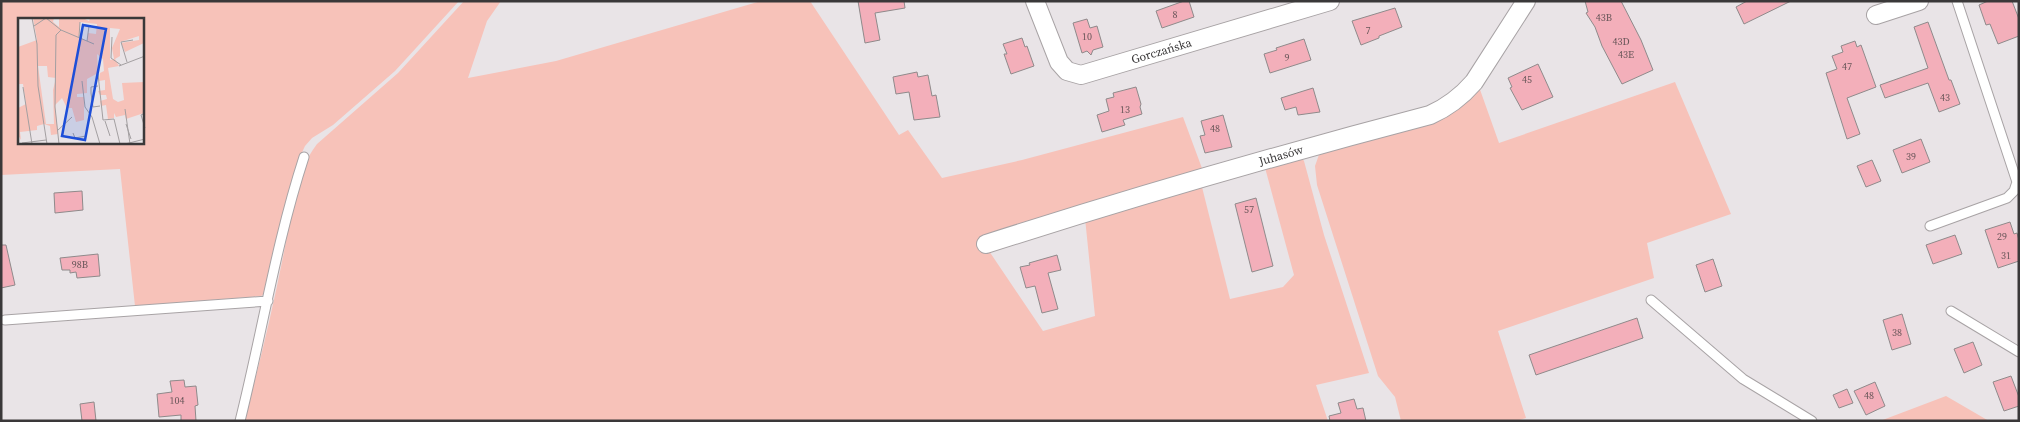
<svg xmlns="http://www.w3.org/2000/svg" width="2020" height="422" font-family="'Source Serif 4',serif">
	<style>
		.green { fill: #f7c2b9; fill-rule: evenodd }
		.building { fill: #f3afba; stroke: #8f8a8b }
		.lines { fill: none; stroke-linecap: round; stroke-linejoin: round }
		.lane-casing { stroke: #a8a3a5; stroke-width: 11 }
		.street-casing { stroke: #a8a3a5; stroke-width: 20 }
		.lane { stroke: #fff; stroke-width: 9 }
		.street { stroke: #fff; stroke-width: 18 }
		.labels { text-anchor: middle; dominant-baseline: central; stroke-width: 4; stroke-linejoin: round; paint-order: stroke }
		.number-label { font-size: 10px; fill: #685659 }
		.street-label { font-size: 12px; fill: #3a3839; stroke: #e9e4e7 }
		.inset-road { fill: none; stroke: #a39fa1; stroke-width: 1 }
		.view { fill: #1d4ed8; fill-opacity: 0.15; stroke: #1d4ed8; stroke-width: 2.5 }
		.inset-edge { fill: none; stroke: #3a3839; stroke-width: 2.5 }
	</style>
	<rect width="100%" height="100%" fill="#e9e4e7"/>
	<path class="green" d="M1,1H459L395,71L333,125L312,138L305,146L299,159L266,293L261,296L135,306L120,169L1,175ZM19,19H142V142H19Z
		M464,1H501L487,21L468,78L556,61L761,1H810L899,135L908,130L942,178L1022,160L1183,117L1203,171L987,248L1043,331L1095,316L1085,218L1201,183L1230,299L1283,287L1294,275L1264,164L1301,157L1304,161L1324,235L1369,373L1316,385L1328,421H244C259,367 272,312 283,257C291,220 293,175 317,144L398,73Z
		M1675,82L1731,214L1647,243L1654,278L1498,331L1526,418L1516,421H1401L1395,397L1378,376L1317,185L1315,166L1321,149L1366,137L1478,84L1499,143Z
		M1946,396L1989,421H1880Z"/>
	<path class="building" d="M858,1H904L905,8L875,13L880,40L865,43Z
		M1184,1H1189L1194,17L1162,28L1156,11Z
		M1585,1H1621L1641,40L1653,70L1622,84L1602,46L1595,27L1586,13L1588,12Z
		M1747,1H1791L1744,24L1736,7Z
		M1988,1H2012L2019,19V36L1998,44L1990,24L1986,25L1979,5Z
		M1395,8L1402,27L1379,36V38L1361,45L1352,21Z
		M1087,19L1090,28L1097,26L1103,47L1093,50L1091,55L1087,51L1082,53L1073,23Z
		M1928,22L1949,80H1951L1960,104L1939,112L1928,83L1885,98L1880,85L1928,68L1914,27Z
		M1022,38L1025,47L1027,46L1034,66L1011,74L1004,54H1007L1003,44Z
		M1304,39L1311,60L1270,73L1264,54L1277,50L1276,48Z
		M1855,41L1857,47L1861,45L1876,87L1847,98L1860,134L1847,139L1826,73L1837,69L1832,56L1843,52L1841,46Z
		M1538,64L1553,97L1522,110L1510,88L1512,87L1508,78Z
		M917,72L918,77L928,75L932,96L936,95L940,117L914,120L909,92L896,94L893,77Z
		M1136,87L1141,104L1140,107L1142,114L1123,120L1125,125L1102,132L1097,115L1109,111L1106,99L1114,97L1113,93Z
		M1313,88L1320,112L1298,115L1296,107L1285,110L1281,98Z
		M1223,115L1232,147L1205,153L1200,136L1205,135L1201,121Z
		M1921,139L1930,162L1902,173L1893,150Z
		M1872,160L1881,181L1866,187L1857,166Z
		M82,191L83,210L55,213L54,193Z
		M1256,198L1273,266L1252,272L1235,204Z
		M2010,222L2014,234L2017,233L2019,240V261L1998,268L1985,230Z
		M1955,235L1962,254L1933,264L1926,245Z
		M1,245H6L15,285L1,288Z
		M98,254L100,276L77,278L76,272L70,273V270H62L60,258Z
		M1057,255L1061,270L1048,273L1058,309L1042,313L1035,286L1026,288L1020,267L1030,265L1029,263Z
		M1713,259L1722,286L1705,292L1696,265Z
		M1902,314L1911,344L1892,350L1883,320Z
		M1637,318L1643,338L1536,375L1529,355Z
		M1973,342L1982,365L1964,373L1954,349Z
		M2011,376L2019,397V406L2004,411L1993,382Z
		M184,380L185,387L196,386L198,405L195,406L196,421H181V415L159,417L157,394L172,392L170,381Z
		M1875,382L1885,406L1866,415L1854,391Z
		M1847,389L1853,403L1839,408L1833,395Z
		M1354,399L1357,409L1363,408L1366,421H1330L1329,416L1341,413L1338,403Z
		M94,402L96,421H82L80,404Z"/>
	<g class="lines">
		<defs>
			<path id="lane" d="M1930,226L2007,198L2014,191L2017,182L1957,1
				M1651,300L1743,379L1812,421
				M1951,311L2019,352
				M5,320L268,301
				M240,421C262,333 276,243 304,157"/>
			<g id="street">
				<path id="s1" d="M1035,1L1059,62L1067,71L1081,75L1330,1"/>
				<path d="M1876,15L1919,1"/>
				<path id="s2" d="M986,244C1133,197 1281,154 1430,115C1448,107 1461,97 1474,82L1526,1"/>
			</g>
		</defs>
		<use href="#lane" class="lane-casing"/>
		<use href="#street" class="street-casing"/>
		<use href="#lane" class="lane"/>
		<use href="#street" class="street"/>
	</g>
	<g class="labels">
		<g class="number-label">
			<text x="1175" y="14">8</text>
			<text x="1604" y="17">43B</text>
			<text x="1368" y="30">7</text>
			<text x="1087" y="36">10</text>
			<text x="1621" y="41">43D</text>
			<text x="1626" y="54">43E</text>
			<text x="1287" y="57">9</text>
			<text x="1847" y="66">47</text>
			<text x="1527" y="79">45</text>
			<text x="1945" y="97">43</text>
			<text x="1125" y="109">13</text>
			<text x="1215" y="128">48</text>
			<text x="1911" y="156">39</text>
			<text x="1249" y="209">57</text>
			<text x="2002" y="236">29</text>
			<text x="2006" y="255">31</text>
			<text x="80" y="264">98B</text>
			<text x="1897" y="332">38</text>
			<text x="1869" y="395">48</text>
			<text x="177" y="400">104</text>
		</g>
		<g class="street-label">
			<text stroke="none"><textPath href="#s1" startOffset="176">Gorczańska</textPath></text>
			<text stroke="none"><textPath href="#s2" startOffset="308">Juhasów</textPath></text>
		</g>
	</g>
	<g transform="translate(18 18)">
		<rect width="126" height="126" fill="#e9e4e7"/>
		<path d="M15,0H36L35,4L41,9V0H65L71,3L72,0H126V25L107,34L103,25L121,22V18L102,24V38L97,41L101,48L90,50L95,81L100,84L106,82L104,65L126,64V95L108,101L107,97L98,99L96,95V100L90,101L88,87L83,88L82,83L89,81L88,77H82L80,73L87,72V62L81,63L82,55L86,53L85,41L79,36L80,55L69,61V75L59,76V79H66V102L58,104L54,90H49L44,80L37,87L40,116L33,117L32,108L26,106L19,108V112L2,114L3,122L0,117V90L8,86L5,66H0V29L19,22ZM62,4L79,6L78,16L70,15L69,23L61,19ZM92,10L102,11L94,30L96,41L92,42ZM20,48H29L30,59L38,60L35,72L36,106H28Z" fill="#f7c2b9" fill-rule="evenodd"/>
		<path class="inset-road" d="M14,0L19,26L20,68L29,126M16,8L28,0L43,12L38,17L37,89L41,126M43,12L76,26M61,19L62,4M94,19L93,40L103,47M69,23L71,8M109,44L103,24L115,22M101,48L127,38M80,56L85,102L96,101L102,126M64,63L67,89L74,99L82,126M80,68L73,69V75L75,89L82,88M5,69L14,126M107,91L112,126M127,95L123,97L127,110M87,103L92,118M108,106L113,121M39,113L54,99M55,115L57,120L68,118M4,125L28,122M107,126L127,121"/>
		<path class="view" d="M65,7L88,11L67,122L44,118Z"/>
		<rect width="126" height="126" class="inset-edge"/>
	</g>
	<rect width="2020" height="422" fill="none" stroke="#3a3839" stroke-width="5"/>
</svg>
